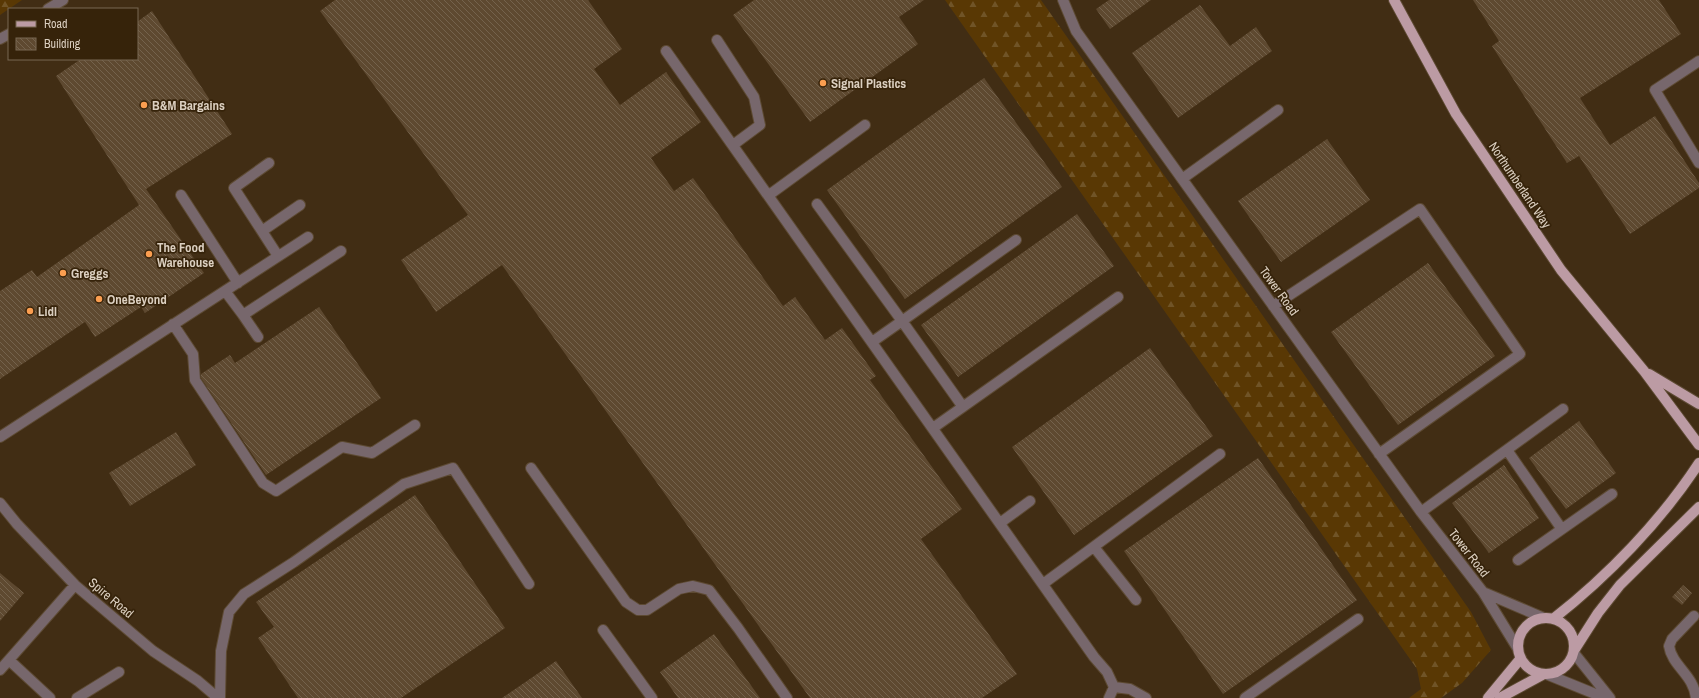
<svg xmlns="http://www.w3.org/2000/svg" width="1699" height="698" font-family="'Archivo Narrow',sans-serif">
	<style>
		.forest { fill: url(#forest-firs) }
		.building { fill: url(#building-back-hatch) }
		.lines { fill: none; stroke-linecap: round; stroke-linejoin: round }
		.minor-casing { stroke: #5d4a33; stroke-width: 12 }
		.major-casing { stroke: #5d4a33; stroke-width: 12 }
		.minor { stroke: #77676c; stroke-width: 10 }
		.major { stroke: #bc9ba4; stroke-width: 10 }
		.poi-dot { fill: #fb9e50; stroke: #36230a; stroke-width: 1.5 }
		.labels { text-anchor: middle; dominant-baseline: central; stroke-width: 3.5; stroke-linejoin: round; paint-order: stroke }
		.poi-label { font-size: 13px; font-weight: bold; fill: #dbcfc0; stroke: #36230a; text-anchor: start }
		.street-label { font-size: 13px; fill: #dbcfc0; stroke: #36230a }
	</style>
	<defs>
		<pattern id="forest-firs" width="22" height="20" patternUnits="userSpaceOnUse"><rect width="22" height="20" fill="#593804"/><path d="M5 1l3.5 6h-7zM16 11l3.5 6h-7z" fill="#705427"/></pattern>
		<pattern id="building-back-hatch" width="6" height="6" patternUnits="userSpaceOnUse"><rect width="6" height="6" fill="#5e4930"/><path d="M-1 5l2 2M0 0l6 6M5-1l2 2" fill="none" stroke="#74624c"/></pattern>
	</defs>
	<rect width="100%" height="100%" fill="#412d14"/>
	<path class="forest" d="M0,0H22L0,15Z
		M945,0H1041L1471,612L1491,650L1462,683L1441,698H1409L1421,689L1417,669Z"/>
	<path class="building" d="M335,0H588L622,49L594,69L620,105L666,72L701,122L651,158L674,191L693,178L783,306L795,297L825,340L842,328L876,376L870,380L962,509L921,539L1017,674L982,698H810L502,265L436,312L401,260L468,215L320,11Z
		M754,0H924L899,17L918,44L810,122L733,15Z
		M1109,0H1151L1110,29L1096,9Z
		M1473,0H1659L1681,34L1580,98L1610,145L1655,116L1699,183V188L1630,234L1579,156L1567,163L1492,46L1499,41Z
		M1200,5L1230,46L1256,27L1272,51L1178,118L1132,53Z
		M152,11L232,134L146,189L204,273L145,313L141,307L95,337L85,322L0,379V291L32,270L37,277L139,205L56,76L81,59H137V22Z
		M984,78L1062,187L905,299L827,190Z
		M1327,139L1370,200L1281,262L1238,201Z
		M1077,214L1114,266L958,377L921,325Z
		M1428,263L1495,356L1398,425L1331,332Z
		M319,307L381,398L266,475L201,378V374L230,355L235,363Z
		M1150,348L1213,436L1074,535L1012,447Z
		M1579,421L1616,473L1566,509L1529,458Z
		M176,432L196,465L130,506L109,473Z
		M1258,458L1357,600L1223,694L1124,551Z
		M1504,465L1539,518L1489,553L1452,503Z
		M415,495L505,628L401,698H298L258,638L274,627L256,602Z
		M0,573L24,593L0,621Z
		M1683,585L1692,593L1682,605L1672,597Z
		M714,634L760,698H678L660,672Z
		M556,661L582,698H502Z"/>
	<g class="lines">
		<defs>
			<path id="minor" d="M1063,0L1076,31L1421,512L1483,592L1518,649
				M48,9L63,0
				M0,39L9,34
				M717,40L754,97L760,125L733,145
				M666,51L1094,657L1107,672L1114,687
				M1699,61L1655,90L1699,163
				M269,163L234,188L278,256
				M1182,179L1278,110
				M181,195L238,283
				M769,195L865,125
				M817,204L902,321L872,342
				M262,231L300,205
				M225,291L243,315L341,251
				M1273,306L1420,209L1520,354L1379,454
				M243,315L258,337
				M173,324L193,354L195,380L263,483L276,491L342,447L372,453L415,425
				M963,407L902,321L1016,240
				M933,428L1118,297
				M0,437L308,237
				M1507,450L1561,528
				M531,468L626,602L638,610H647L679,589L693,586L709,590L738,628L787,698
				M0,503L17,524L75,585L153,651L198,681L218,698
				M1421,512L1563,409
				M1000,523L1030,501
				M1094,547L1136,600
				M1518,560L1612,494
				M1043,584L1220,454
				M1483,592L1544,618
				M1694,616L1672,639L1669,646C1672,666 1694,675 1696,698
				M603,630L652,698
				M1574,653L1610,698
				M9,660L50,698
				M0,670L75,585
				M1546,674L1605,698
				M1114,687L1130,689L1146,698
				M77,698L119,672
				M220,698L221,651L229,612L244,594L294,562L404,484L453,468L529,584
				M1109,698L1114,687
				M1245,698L1358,619"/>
			<path id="major" d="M1394,0L1456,114L1561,270L1644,371L1699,445
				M1649,374L1699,404
				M1518 646a28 28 0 1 1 56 0a28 28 0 1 1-56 0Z
				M1553,619C1608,576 1661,521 1699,463
				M1575,649L1598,613L1620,585L1699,507
				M1488,698L1521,658
				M1500,698L1542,675"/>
		</defs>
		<use href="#minor" class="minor-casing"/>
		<use href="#major" class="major-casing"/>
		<use href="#minor" class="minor"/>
		<use href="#major" class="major"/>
	</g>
	<g class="poi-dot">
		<circle cx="823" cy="83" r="4"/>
		<circle cx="144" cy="105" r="4"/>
		<circle cx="149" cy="254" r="4"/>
		<circle cx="63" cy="273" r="4"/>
		<circle cx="99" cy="299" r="4"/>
		<circle cx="30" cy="311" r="4"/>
	</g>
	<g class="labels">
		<g class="poi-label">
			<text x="831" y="83">Signal Plastics</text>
			<text x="152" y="105">B&amp;M Bargains</text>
			<text x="157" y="247">The Food<tspan x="157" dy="15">Warehouse</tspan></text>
			<text x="71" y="273">Greggs</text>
			<text x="107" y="299">OneBeyond</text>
			<text x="38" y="311">Lidl</text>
		</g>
		<g class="street-label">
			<text transform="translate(1520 185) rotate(56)">Northumberland Way</text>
			<text transform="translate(1279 291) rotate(54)">Tower Road</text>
			<text transform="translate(1469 553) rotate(52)">Tower Road</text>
			<text transform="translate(111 598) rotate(40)">Spire Road</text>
		</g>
	</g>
	<rect x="8" y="8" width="130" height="52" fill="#36230a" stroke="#786853"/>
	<rect x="16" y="21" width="20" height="6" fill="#bc9ba4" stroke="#786853"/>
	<text x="44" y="28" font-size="12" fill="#dbcfc0">Road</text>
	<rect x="16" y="38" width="20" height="12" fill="url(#building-back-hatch)" stroke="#786853"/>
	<text x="44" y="48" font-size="12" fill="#dbcfc0">Building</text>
</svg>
